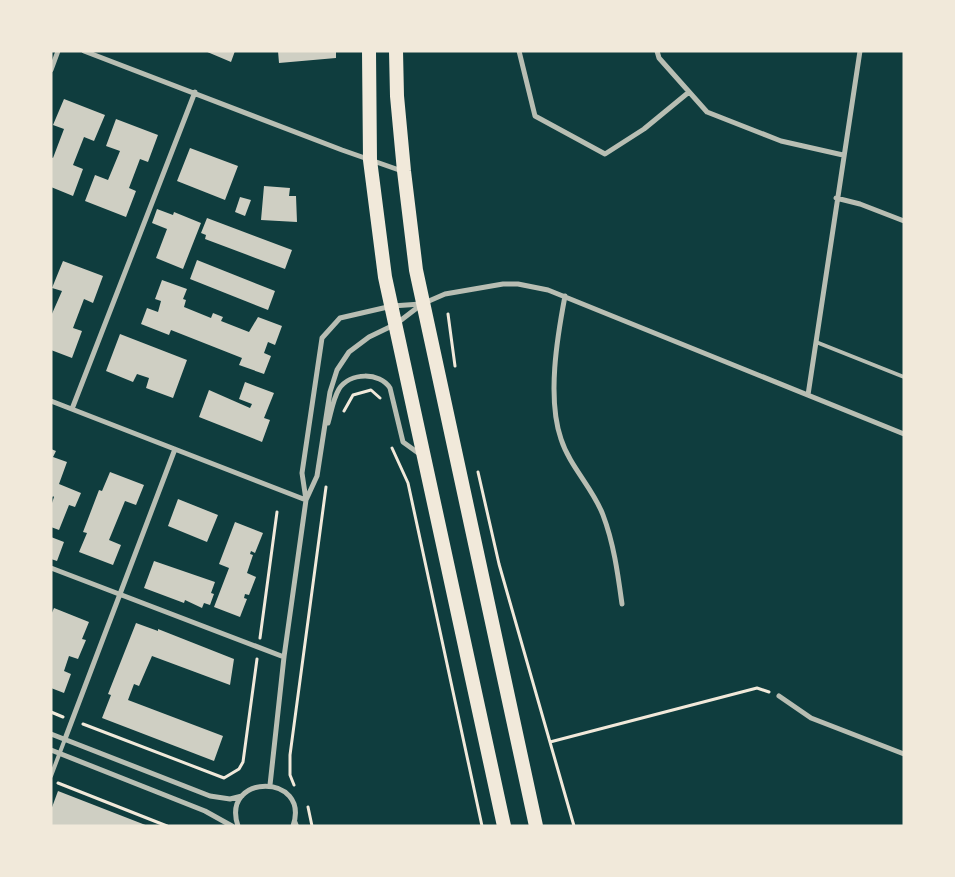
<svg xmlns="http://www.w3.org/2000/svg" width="955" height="877" font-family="'DejaVu Sans',sans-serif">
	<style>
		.building { fill: #cfcfc3 }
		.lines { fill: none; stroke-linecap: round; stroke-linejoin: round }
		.path { stroke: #f1e9da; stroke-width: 3 }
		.service { stroke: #b8beb3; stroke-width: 4 }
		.minor { stroke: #b8beb3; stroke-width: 5 }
		.trunk { stroke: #f1e9da; stroke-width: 14 }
	</style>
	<rect width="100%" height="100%" fill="#0f3d3e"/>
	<path class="building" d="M205,51H235L231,62Z
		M278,51H336V58L279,63Z
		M64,99L105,115L94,141L84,137L73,165L83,169L73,196L51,187V157L53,158L64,129L53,125Z
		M116,119L158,135L148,162L140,159L129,188L136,191L126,217L85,201L95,175L108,180L120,151L106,146Z
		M190,148L238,166L225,200L177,181Z
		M264,186L290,188L289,196H296L297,222L261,220Z
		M240,197L251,200L245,216L235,212Z
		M157,209L173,215L174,212L201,223L183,269L156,258L167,229L152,223Z
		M207,218L292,250L285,269L205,239L206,235L201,233Z
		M197,260L275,291L268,310L190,279Z
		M63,261L103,276L93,303L84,299L73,328L82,331L72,358L51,350V316L62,291L52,288Z
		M162,280L187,289L183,299L186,300L184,307L211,318L213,313L223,317L221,321L249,332L258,317L282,326L275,345L268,342L264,353L271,356L264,374L239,365L242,358L171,330L169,335L141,324L147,308L158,312L161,301L155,299Z
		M120,334L187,360L173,398L146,388L149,378L137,374L133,382L106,371Z
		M245,382L274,393L264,418L270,420L262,442L199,417L209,390L250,408L252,404L239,399Z
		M51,449L56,451L53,457L67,462L59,484L81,493L75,507L69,505L59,530L51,527V506L54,497L53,496L51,499Z
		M110,472L144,485L136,505L125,501L109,540L121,545L113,565L79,552L87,533L83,532L99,490L102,491Z
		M178,499L218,515L207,542L168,526Z
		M235,522L263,533L255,553L251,551L250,554L253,555L247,573L256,577L249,595L245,594L244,598L247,599L240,617L214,607L229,568L219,564Z
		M51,537L64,542L57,561L51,559Z
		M154,561L215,582L211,593L214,594L210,605L204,603L202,608L185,600L184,603L144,588Z
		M54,608L89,622L82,639L86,640L78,659L69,656L64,671L71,674L64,693L51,688V615Z
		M136,623L158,631V629L234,659L230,685L152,656L139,686L134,684L128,700L223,736L214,761L102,718L111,695L108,694Z
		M58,791L148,826H51V810Z"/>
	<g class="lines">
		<path class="path" d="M448,314L455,366
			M344,411L353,395L371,390L380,398
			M392,448L408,483L482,826
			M478,472L499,564L574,826
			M260,638L277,512
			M51,712L63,717
			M83,724L224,778L239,769L243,762L257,659
			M550,742L757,688L769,692
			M58,783L167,826
			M294,785L290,775V755L326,487
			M308,807L312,826"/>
		<path class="service" d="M816,342L904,377
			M51,776L65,739
			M295,821L297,826"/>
		<path class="minor" d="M84,51L342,150L402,171
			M519,51L535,116L605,154L644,129L689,92
			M657,51L659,58L707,112L781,141L843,155
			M51,70L58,51
			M836,198L860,204L904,221
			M565,296C557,338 547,398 561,439C570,467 593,488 603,515C614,544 618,575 622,604
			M808,395L860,51
			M51,401L306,500
			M72,409L195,92
			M328,423C331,413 333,399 339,389C350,372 380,372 390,388L403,442L421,455
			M306,500L302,473L322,338L340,318L392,306L421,304
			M51,568L284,657
			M779,696L811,718L904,754
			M51,734L210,796L230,799L242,796
			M65,739L175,449
			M51,750L205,811L232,826
			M270,785L284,657L306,500L317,476L330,392L337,370L349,352L369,337L396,324L422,304L445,294L503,284H518L548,290L904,434
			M238,826C220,773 311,773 293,826"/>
		<path class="trunk" d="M369,51L370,160L385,277L504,826
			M396,51L397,96L404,171L416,270L536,826"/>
	</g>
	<rect width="955" height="877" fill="none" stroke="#f1e9da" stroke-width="105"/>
</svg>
